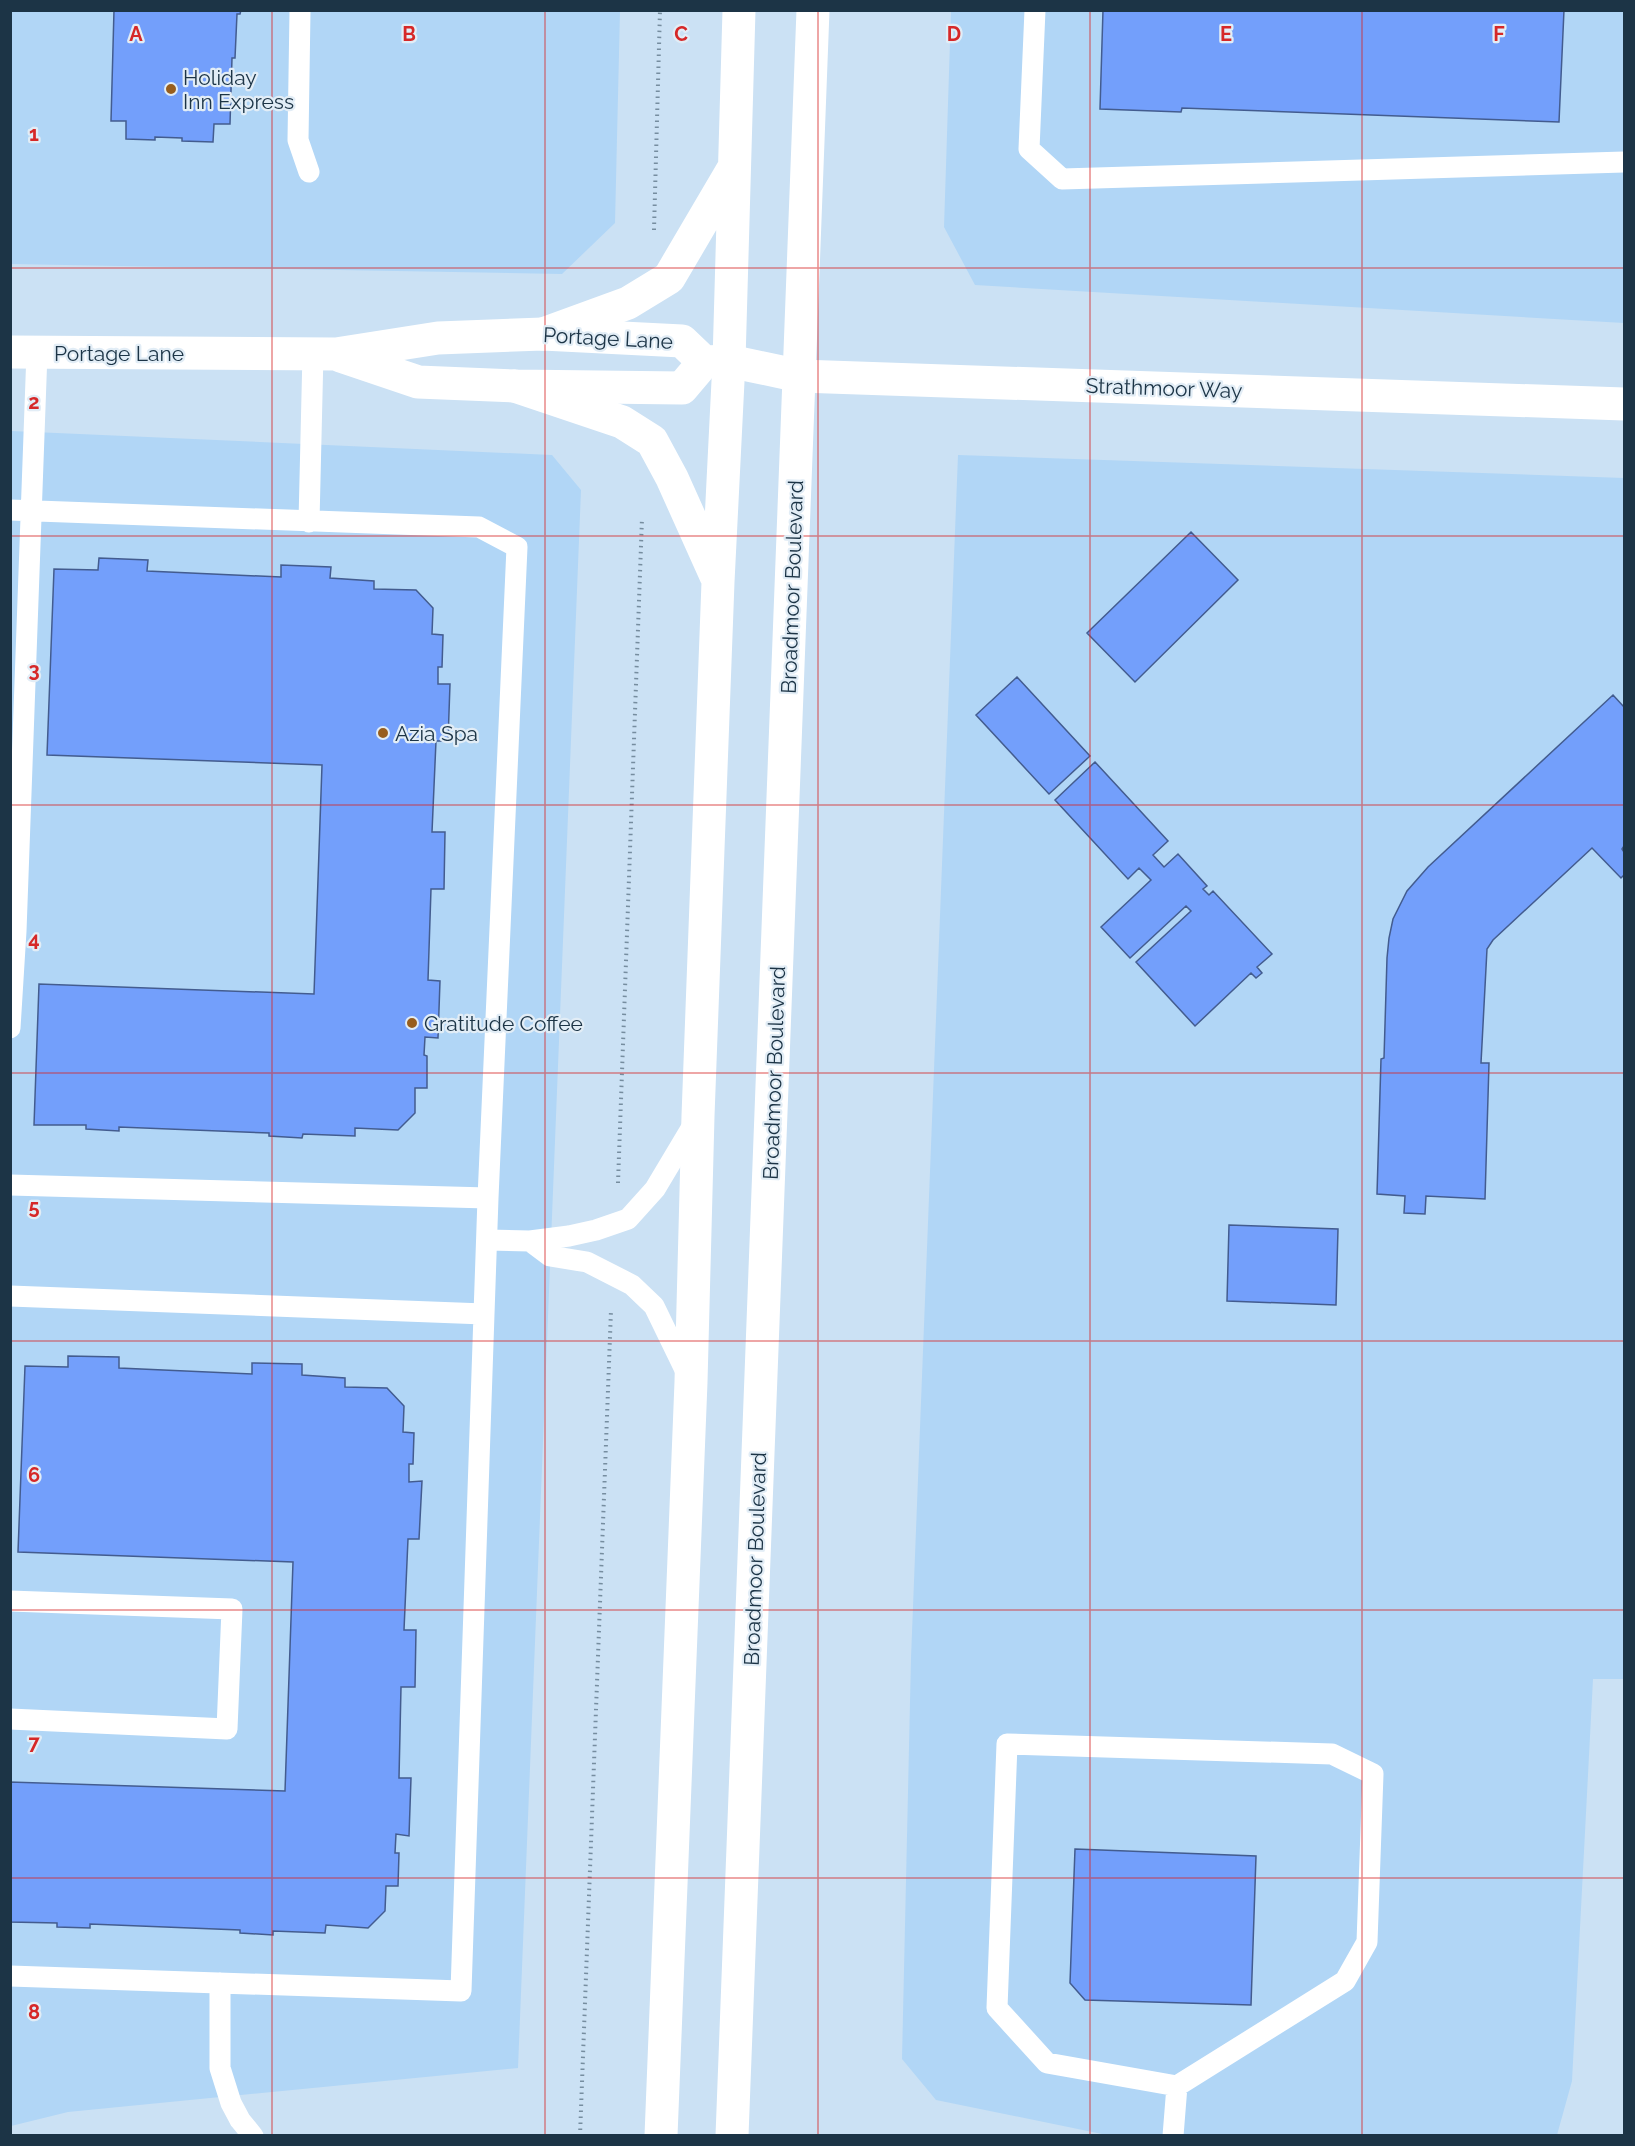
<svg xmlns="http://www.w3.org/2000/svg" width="1635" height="2146" font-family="Raleway,sans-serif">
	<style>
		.built { fill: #b1d6f6 }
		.building { fill: #739ffb; stroke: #435c8f; stroke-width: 1.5 }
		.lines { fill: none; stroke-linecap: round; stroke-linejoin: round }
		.path { stroke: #768d9f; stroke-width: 4; stroke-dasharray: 1.5 4.5; stroke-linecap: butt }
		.service { stroke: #fff; stroke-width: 21 }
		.minor { stroke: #fff; stroke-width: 33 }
		.secondary { stroke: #fff; stroke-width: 33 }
		.grid { fill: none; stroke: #d62828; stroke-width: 1.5; stroke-opacity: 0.55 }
		.poi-dot { fill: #985e1d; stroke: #e2edf6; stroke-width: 2 }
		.labels { text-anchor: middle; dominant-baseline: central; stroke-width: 4.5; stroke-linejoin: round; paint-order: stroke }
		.poi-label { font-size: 21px; fill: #1c3446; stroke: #e2edf6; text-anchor: start }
		.street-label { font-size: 21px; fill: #1c3446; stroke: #e2edf6 }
		.grid-label { font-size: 20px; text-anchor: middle; font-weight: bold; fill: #d62828; stroke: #e2edf6; stroke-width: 4.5; stroke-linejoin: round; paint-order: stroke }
	</style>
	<rect width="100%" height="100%" fill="#cbe1f4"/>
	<path class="built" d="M11,11H620L615,223L562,274L11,264Z
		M951,11H1624V323L975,285L944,227Z
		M11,431L552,455L581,490L518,2068L68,2112L11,2126Z
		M958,455L1624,478V1679H1593L1572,2081L1557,2135H1107L936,2100L902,2059L911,1658Z"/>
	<path class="building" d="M114,10H241L240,14H237L235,58H232L230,124H214L213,142L182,141V138L155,137V140L126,139V121H111Z
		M1103,10H1564L1559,122L1182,108L1181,112L1100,109Z
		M1191,532L1238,580L1135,682L1087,633Z
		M99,558L148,560L147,571L281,577V565L331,567L330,578L374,581V589L416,590L433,608L432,634L443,635L442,667H438V684H450L448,741H436L432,832H445L444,889H431L428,980L440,981L438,1038L425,1037L424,1055L427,1056V1088H415V1113L398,1130L355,1128V1136L303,1134L302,1138L269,1136V1133L119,1127V1131L86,1129V1125H34L39,984L314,994L322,765L47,755L54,569L98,570Z
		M1017,677L1090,756L1049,794L976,715Z
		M1613,695L1624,707V846L1622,849L1624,852V875L1621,878L1592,848L1493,940L1487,949L1481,1063H1489L1485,1199L1426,1196L1425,1214L1404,1213L1405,1196L1377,1194L1381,1059L1384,1058L1387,958L1389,938L1393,919L1407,891L1428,867Z
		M1095,762L1168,841L1153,855L1164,867L1178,854L1207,886L1203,889L1209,895L1213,891L1272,954L1257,967L1262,973L1256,978L1251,973L1195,1026L1136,962L1191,911L1186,906L1130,958L1101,927L1151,880L1139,868L1128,879L1055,800Z
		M1229,1225L1338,1229L1336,1305L1227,1301Z
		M68,1356L119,1357V1368L252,1374V1363L302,1364V1375L345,1378V1387L387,1388L404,1406L403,1432L414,1433L413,1464H409V1482L422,1481L419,1539H408L404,1630H416L415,1687H401L399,1778H411L409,1836L396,1834L395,1853H399L398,1886H386L385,1911L368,1928L326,1925L325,1933L273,1931V1935L240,1933V1930L90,1924V1928L57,1927V1923L10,1922V1782L285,1791L293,1562L18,1552L25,1366L68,1367Z
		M1075,1849L1256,1856L1251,2005L1085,2000L1070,1983Z"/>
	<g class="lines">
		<path class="path" d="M654,230L660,10
			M618,1183L642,518
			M580,2136L611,1310"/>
		<path class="service" d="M1035,10L1029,149L1062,179L1624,162
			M300,11L298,140L309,172
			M10,510L479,527L517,547L488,1198L10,1185
			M309,522L313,353
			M10,1028L16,931L37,352
			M487,1240L530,1241L569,1236L596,1230L628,1219L655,1189L695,1122
			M530,1241L550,1256L587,1262L632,1285L654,1306L688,1376
			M10,1296L484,1314L488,1198
			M10,1601L232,1609L227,1729L10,1719
			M1007,1744L1332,1754L1373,1774L1367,1942L1345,1981L1177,2086L1047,2063L997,2008Z
			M10,1976L461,1991L484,1314
			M220,1983V2068L231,2103L240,2120L253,2136
			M1173,2136L1177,2086"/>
		<path class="minor" d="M10,352L336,354L438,338L543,334L682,341L704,362
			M341,356L418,382L515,386L682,388L704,362
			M704,362L729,361L800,376L1624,404"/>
		<path class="secondary" d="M543,334L628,303L669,278L733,169
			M515,386L622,422L652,441L672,478L716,576
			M661,2136L691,1382L698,1116L718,582L729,361L739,10
			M732,2136L813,10"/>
	</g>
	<path class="grid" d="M272,10V2136M545,10V2136M818,10V2136M1090,10V2136M1362,10V2136M10,268H1624M10,536H1624M10,805H1624M10,1073H1624M10,1341H1624M10,1610H1624M10,1878H1624"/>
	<g class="poi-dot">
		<circle cx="171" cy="89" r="6"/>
		<circle cx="383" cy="733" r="6"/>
		<circle cx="412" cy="1023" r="6"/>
	</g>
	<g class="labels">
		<g class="poi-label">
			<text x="183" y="77">Holiday<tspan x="183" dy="24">Inn Express</tspan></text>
			<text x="395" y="733">Azia Spa</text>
			<text x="424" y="1023">Gratitude Coffee</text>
		</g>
		<g class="street-label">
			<text transform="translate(608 338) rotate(3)">Portage Lane</text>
			<text x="119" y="353">Portage Lane</text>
			<text transform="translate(1164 388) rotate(2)">Strathmoor Way</text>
			<text transform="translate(792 587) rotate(-88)">Broadmoor Boulevard</text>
			<text transform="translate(774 1073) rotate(-88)">Broadmoor Boulevard</text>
			<text transform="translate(755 1559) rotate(-88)">Broadmoor Boulevard</text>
		</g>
	</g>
	<g class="grid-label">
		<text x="136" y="41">A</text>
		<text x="409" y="41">B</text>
		<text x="681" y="41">C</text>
		<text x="954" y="41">D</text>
		<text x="1226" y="41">E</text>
		<text x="1499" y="41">F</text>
		<text x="34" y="141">1</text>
		<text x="34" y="409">2</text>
		<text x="34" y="677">3</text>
		<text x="34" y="946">4</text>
		<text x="34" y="1214">5</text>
		<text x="34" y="1482">6</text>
		<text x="34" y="1750">7</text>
		<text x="34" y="2019">8</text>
	</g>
	<rect width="1635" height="2146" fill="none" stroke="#1c3446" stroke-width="24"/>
</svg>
